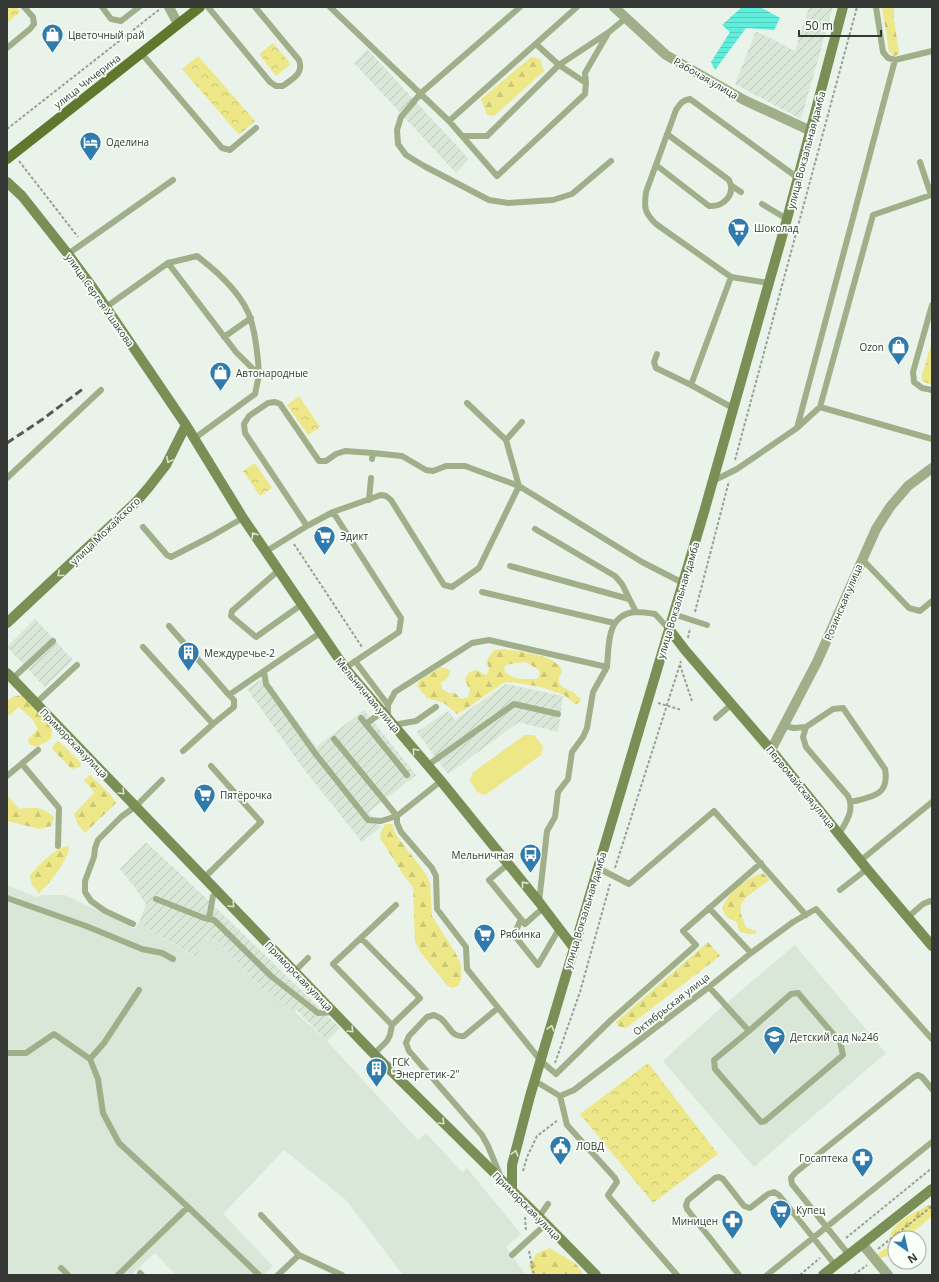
<svg xmlns="http://www.w3.org/2000/svg" width="939" height="1282" font-family="'Open Sans',sans-serif">
	<style>
		.built { fill: #d9e7d9 }
		.industrial { fill: url(#industrial-furrows) }
		.forest { fill: url(#forest-firs); fill-rule: evenodd }
		.park { fill: url(#park-crowns) }
		.garden { fill: #ede787 }
		.water { fill: url(#water-rules) }
		.lines { fill: none; stroke-linecap: round; stroke-linejoin: round }
		.path { stroke: #999f99; stroke-width: 2; stroke-dasharray: 3 2; stroke-linecap: butt }
		.lane { stroke: #a0af89; stroke-width: 6 }
		.street { stroke: #a0af89; stroke-width: 10 }
		.secondary { stroke: #7a8f56; stroke-width: 10 }
		.primary { stroke: #60782d; stroke-width: 10 }
		.rail { stroke: #555a55; stroke-width: 3; stroke-dasharray: 8 4; stroke-linecap: butt }
		.oneway { stroke: #d9e3d0 }
		.labels { text-anchor: middle; dominant-baseline: central; stroke-width: 3.5; stroke-linejoin: round; paint-order: stroke }
		.poi-label { font-size: 10px; fill: #343734; stroke: #f9fff9; text-anchor: start }
		.street-label { font-size: 10px; fill: #343734; stroke: #f9fff9 }
	</style>
	<defs>
		<pattern id="industrial-furrows" width="10" height="10" patternUnits="userSpaceOnUse"><rect width="10" height="10" fill="#d9e7d9"/><path d="M-1 1l2-2M0 10L10 0M9 11l2-2" fill="none" stroke="#bbc7bb"/></pattern>
		<pattern id="forest-firs" width="22" height="20" patternUnits="userSpaceOnUse"><rect width="22" height="20" fill="#ede787"/><path d="M5 1l3.5 6h-7zM16 11l3.5 6h-7z" fill="#ccc775"/></pattern>
		<pattern id="park-crowns" width="20" height="18" patternUnits="userSpaceOnUse"><rect width="20" height="18" fill="#ede787"/><path d="M2 6a3 3 0 1 1 6 0M12 15a3 3 0 1 1 6 0" fill="none" stroke="#ccc775"/></pattern>
		<pattern id="water-rules" width="6" height="5" patternUnits="userSpaceOnUse"><rect width="6" height="5" fill="#60eedc"/><path d="M0 2.5h6" fill="none" stroke="#54cdbd"/></pattern>
	</defs>
	<rect width="100%" height="100%" fill="#e9f3e9"/>
	<path class="built" d="M7,885L36,897L43,895H65L135,929L139,923L195,957L206,937L218,942L261,987L295,1012L327,1041L418,1140L426,1133L461,1171L463,1172L467,1168L521,1234L506,1247L526,1275H403L346,1200L284,1150L223,1214L273,1266L264,1275H176L155,1253L131,1275H7Z
		M795,945L886,1053L754,1167L663,1061L725,1004Z"/>
	<path class="industrial" d="M809,7H833L801,119L735,84L756,31L795,51Z
		M367,49L469,159L456,173L354,63Z
		M35,619L73,660L45,687L7,647Z
		M265,677L316,747L364,710L416,775L369,812L381,827L362,842L303,768L247,689Z
		M506,684L563,696L558,732L519,722L448,774L417,732L448,711L455,720Z
		M146,842L208,900L340,1028L327,1041L297,1010L295,1012L261,987L218,942L206,937L196,957L139,923L146,905L136,889L120,869Z"/>
	<path class="forest" d="M882,7H894V20L899,53L897,55L894,56L889,51Z
		M531,57L540,59L544,71L494,116L487,115L481,99Z
		M504,649C522,652 552,654 562,669C562,674 558,677 559,682C560,690 575,689 581,700L579,703L575,704L564,695L541,687L512,682L503,683L463,711L457,714L444,703L427,698L417,686L419,681L441,667L450,670C450,677 447,679 441,682L442,689L449,693H455L461,699L468,697L470,690L465,680C467,673 470,671 477,670L483,674L487,675L489,668L486,661L494,650ZM526,662L539,670L540,674L537,679C525,679 515,680 505,672L504,667L509,664Z
		M22,695L53,725L51,739L37,747L29,744L28,739L38,729L33,720L19,707L11,714L7,716V701L13,697Z
		M59,741L81,763L80,767L72,769L52,749L55,743Z
		M90,775L111,795L116,803L85,833L78,825L74,814L94,793L92,789L84,780Z
		M7,795L19,809C35,807 41,806 54,817L51,826L40,829L7,821Z
		M385,824H392L396,835L426,874L430,883L432,916L455,952L461,965V979L459,985L453,988L448,986L421,953L415,942L413,887L404,876L380,838L381,832Z
		M68,846L69,850C63,866 52,881 39,893L32,885L30,875C39,866 55,847 68,846Z
		M763,873L770,880C762,886 744,896 741,905C739,912 743,920 746,927L756,931V934H747L739,931C737,916 734,924 727,917C725,915 723,911 722,908C728,893 747,877 763,873Z
		M708,942L720,956L626,1028L618,1026L616,1022Z
		M929,1205L932,1206V1216L906,1238H895V1250L892,1254L879,1259L877,1256C879,1251 886,1250 888,1245C890,1241 889,1237 891,1233C898,1219 916,1212 929,1205Z
		M550,1248L576,1264L584,1275H532L529,1265L537,1253Z"/>
	<path class="park" d="M7,7H16L20,12L7,23Z
		M273,43L291,64L276,76L259,54Z
		M198,56L255,121L239,135L182,69Z
		M932,341V384L926,383L922,380V375Z
		M299,396L320,427L308,435L287,405Z
		M255,463L272,488L260,496L243,471Z
		M648,1063L718,1154L653,1203L580,1114Z"/>
	<path class="garden" d="M525,735H534L543,746L541,755L485,795L477,792L470,781L472,773Z"/>
	<path class="water" d="M742,7H760L780,18L774,30L746,28L715,70L711,62L730,32L722,25Z"/>
	<g class="lines">
		<path class="path" d="M7,129L160,9
			M19,161L78,237
			M735,460L857,7
			M294,544L362,647
			M695,612L729,481
			M688,638L690,628
			M680,665L692,701
			M658,703L682,710
			M615,868L681,661
			M555,1063L580,992L610,884
			M523,1171L527,1157L537,1136L558,1120
			M525,1217L526,1231
			M846,1238L932,1168
			M878,1249L932,1206
			M529,1251L534,1275
			M800,1275L820,1258
			M854,1275L867,1265"/>
		<path class="lane" d="M102,7L111,19L121,21L139,7
			M208,7L270,82L276,86H283C293,78 304,74 299,60L255,7
			M330,7L449,121L577,7
			M520,7L421,93L401,117L397,130L398,144L406,155L424,166L489,200L508,203L553,200L572,194L611,161
			M876,7L883,52L888,58L895,60L932,51
			M7,48L30,29L34,24L33,17L24,7
			M142,54L222,148L230,150L256,128
			M586,83L585,73L607,35
			M449,121L497,176L585,94L586,83L559,65L609,32L626,18
			M462,136H487L559,65L536,44
			M656,165L709,206C724,207 736,194 729,180L667,134
			M732,186L741,192
			M762,204L787,219
			M68,254L173,180
			M168,263L197,256C218,272 243,294 251,320C256,338 258,356 259,375
			M731,277L691,385L733,408
			M769,283L731,277L656,224C644,212 644,208 646,192L676,110C680,104 682,100 690,99L798,178
			M932,305L913,372L914,382L922,388L932,390
			M106,307L168,263L236,352L259,375L255,394L195,438
			M224,337L251,318
			M657,354L654,362L656,368L691,385
			M467,403L506,440L519,486L642,562L683,583
			M820,407L932,439
			M797,428L820,407L873,215L931,195L920,162
			M506,440L522,422
			M7,478L101,390
			M713,481L737,469L797,428L895,60
			M369,500L371,478
			M333,512L381,495L386,496L391,500L444,585L452,587L479,568L519,486L465,466H446L433,471L426,470L402,456L373,453L372,459
			M307,526L245,433L244,424L249,416L268,403L275,402L280,404L319,461H326L336,454L345,451L373,453
			M143,527L167,555L171,557L210,537L243,518
			M535,529L615,576L622,584L636,612
			M265,552L307,526L333,512L401,618L399,632L345,668
			M862,559L909,608L920,611L932,601
			M510,566L629,599
			M279,570L232,611L231,616L256,637L301,605
			M482,592L614,623
			M673,614L707,625
			M169,626L229,695L264,671
			M320,633L264,671L266,684L315,753L368,820L381,821L397,816L334,739
			M143,647L213,724L234,707V700L229,695
			M355,661L388,705
			M607,667C609,645 606,614 636,612C643,612 649,613 655,614L669,629
			M12,679L53,641
			M36,703L77,665
			M361,718L407,775
			M716,718L732,704
			M388,719V705L395,692L472,643L489,640L607,667L593,692L587,728L583,737L572,752L568,779L558,792L555,817L547,831L539,902
			M366,724L382,712
			M393,725L416,721L436,707
			M784,726L794,728L806,727L833,709L843,708L885,769C890,796 871,797 851,802
			M806,727L803,737L806,747L848,796C855,810 846,822 839,834
			M183,751L213,724
			M22,764L59,808L58,846
			M428,765L514,704L558,714
			M7,776L38,750
			M441,781L397,816V823L401,832L432,868L436,876L437,909L466,947L467,969L541,1061L556,1074L611,1020L696,945L683,931L761,863
			M860,861L932,802
			M508,864L489,880L525,924L543,908
			M598,868L629,884L714,811L806,915
			M205,877L261,822L211,766
			M840,890L867,869
			M7,898L86,926L142,949L162,953L173,959
			M156,899L204,918L214,920L271,976L318,1013L334,1012
			M709,908L751,953
			M908,917L923,904L930,901L932,902
			M209,919L213,896L218,891
			M521,919L514,935L538,965L559,929
			M133,924L105,911L91,901L85,892V881L94,857L95,848L98,840L121,817L136,806L162,780
			M361,938L420,998L392,1025L390,1035L387,1041L374,1054
			M295,971L308,958
			M709,987L749,1031L714,1060L715,1069L761,1122L765,1121L843,1055L840,1042L798,993L791,994L749,1031
			M498,1008L464,1036C451,1038 449,1024 440,1018C438,1017 436,1016 434,1015L427,1017L409,1036L406,1043L409,1051L482,1135L488,1146L500,1175
			M392,1025L333,964L396,905
			M7,1053H26L54,1034L90,1059L98,1079L103,1113L119,1143L188,1207L259,1275
			M90,1059L104,1043L139,990
			M535,1081L560,1096L574,1090L709,987L751,953L793,922L816,909L932,1039
			M560,1096L567,1125L615,1178L617,1182L608,1195L610,1198L677,1275
			M261,1215L299,1255L342,1275
			M539,1217L548,1204
			M512,1255L546,1224
			M849,1255L792,1184L791,1178L795,1173L914,1077L918,1075L922,1077L932,1089
			M61,1268L68,1275
			M140,1273L142,1275
			M118,1275L188,1207
			M278,1275L299,1255
			M739,1275L687,1209L686,1205L688,1200L715,1178L719,1177L723,1179L744,1206L750,1208L768,1194L774,1192L779,1195L835,1265
			M767,1275L932,1142"/>
		<path class="street" d="M169,7L178,24
			M614,7L666,55L744,100L811,131
			M771,750L817,662L876,529L890,507L908,486L932,468
			M863,1245L888,1275"/>
		<path class="secondary" d="M7,182L22,196L68,254L93,288L186,425L243,518L345,668L441,781L539,902L574,948
			M7,623L136,502L149,487L166,465L186,425
			M669,629L685,650L771,750L867,869L932,946
			M7,673L374,1054L546,1224L596,1275
			M512,1191V1165L530,1096L704,512L787,219L843,7
			M823,1275L932,1189"/>
		<path class="primary" d="M7,159L200,7"/>
		<path class="rail" d="M7,443L43,419L84,388"/>
	</g>
	<defs><path id="oneway-chevron" d="M-2-3.5L2.5 0L-2 3.5" fill="none" stroke-width="1.6" stroke-linecap="round" stroke-linejoin="round"/></defs>
	<g class="oneway">
		<use href="#oneway-chevron" transform="translate(169 460) rotate(118)"/>
		<use href="#oneway-chevron" transform="translate(254 535) rotate(-123)"/>
		<use href="#oneway-chevron" transform="translate(60 574) rotate(137)"/>
		<use href="#oneway-chevron" transform="translate(415 751) rotate(-130)"/>
		<use href="#oneway-chevron" transform="translate(122 792) rotate(46)"/>
		<use href="#oneway-chevron" transform="translate(524 884) rotate(-129)"/>
		<use href="#oneway-chevron" transform="translate(232 905) rotate(46)"/>
		<use href="#oneway-chevron" transform="translate(551 1028) rotate(-74)"/>
		<use href="#oneway-chevron" transform="translate(351 1030) rotate(46)"/>
		<use href="#oneway-chevron" transform="translate(442 1122) rotate(45)"/>
		<use href="#oneway-chevron" transform="translate(515 1153) rotate(-75)"/>
	</g>
	<defs>
		<symbol id="shop-pin" viewBox="-11 -11 22 30"><path d="M0 17L-7.5 6A9.5 9.5 0 1 1 7.5 6Z" fill="#2f7bad" stroke="#f9fff9"/><path d="M-5-2.5h2.3a2.7 3.5 0 0 1 5.4 0H5L5.5 6h-11ZM-1.5-2.5h3a1.5 2.3 0 0 0-3 0Z" fill="#fff"/></symbol>
		<symbol id="hotel-pin" viewBox="-11 -11 22 30"><path d="M0 17L-7.5 6A9.5 9.5 0 1 1 7.5 6Z" fill="#2f7bad" stroke="#f9fff9"/><path d="M-6-4.5h1.5V1H6V5H4.5V3h-9V5H-6ZM-4 0a1.8 1.8 0 1 1 3.6 0ZM.5 0V-2.5h3Q6-2.5 6 0Z" fill="#fff"/></symbol>
		<symbol id="supermarket-pin" viewBox="-11 -11 22 30"><path d="M0 17L-7.5 6A9.5 9.5 0 1 1 7.5 6Z" fill="#2f7bad" stroke="#f9fff9"/><path d="M-6-5.5h2.5l.6 2H6L4.5 2H-2.5L-4.4-4H-6ZM-1.5 3.2a1.3 1.3 0 1 0 .1 0ZM3 3.2a1.3 1.3 0 1 0 .1 0Z" fill="#fff"/></symbol>
		<symbol id="building-pin" viewBox="-11 -11 22 30"><path d="M0 17L-7.5 6A9.5 9.5 0 1 1 7.5 6Z" fill="#2f7bad" stroke="#f9fff9"/><path d="M-4-6H4V6H1V3H-1V6H-4ZM-2.5-4.3h1.7v1.8h-1.7ZM.8-4.3h1.7v1.8H.8ZM-2.5-1h1.7V.8h-1.7ZM.8-1h1.7V.8H.8Z" fill="#fff"/></symbol>
		<symbol id="bus-pin" viewBox="-11 -11 22 30"><path d="M0 17L-7.5 6A9.5 9.5 0 1 1 7.5 6Z" fill="#2f7bad" stroke="#f9fff9"/><path d="M-5-6H5V4H4V6H2V4H-2V6H-4V4H-5ZM-3.5-4V0h7V-4ZM-3.5 1.2v1.5H-2V1.2ZM2 1.2v1.5H3.5V1.2Z" fill="#fff"/></symbol>
		<symbol id="school-pin" viewBox="-11 -11 22 30"><path d="M0 17L-7.5 6A9.5 9.5 0 1 1 7.5 6Z" fill="#2f7bad" stroke="#f9fff9"/><path d="M0-5L7-2L0 1L-7-2ZM-4 1L0 2.5L4 1V4Q0 6-4 4Z" fill="#fff"/></symbol>
		<symbol id="civic-pin" viewBox="-11 -11 22 30"><path d="M0 17L-7.5 6A9.5 9.5 0 1 1 7.5 6Z" fill="#2f7bad" stroke="#f9fff9"/><path d="M-.6-6.5H3V-4.5H.6V-3L4-1V1h2V6H-6V1h2V-1L-.6-3ZM-1.2 2.5V6h2.4V2.5Z" fill="#fff"/></symbol>
		<symbol id="pharmacy-pin" viewBox="-11 -11 22 30"><path d="M0 17L-7.5 6A9.5 9.5 0 1 1 7.5 6Z" fill="#2f7bad" stroke="#f9fff9"/><path d="M-2-6h4v4h4v4h-4v4h-4v-4h-4v-4h4Z" fill="#fff"/></symbol>
	</defs>
	<g fill-rule="evenodd">
		<use href="#shop-pin" x="40" y="22" width="25" height="34"/>
		<use href="#hotel-pin" x="78" y="130" width="25" height="34"/>
		<use href="#supermarket-pin" x="726" y="216" width="25" height="34"/>
		<use href="#shop-pin" x="886" y="334" width="25" height="34"/>
		<use href="#shop-pin" x="208" y="360" width="25" height="34"/>
		<use href="#supermarket-pin" x="312" y="524" width="25" height="34"/>
		<use href="#building-pin" x="176" y="640" width="25" height="34"/>
		<use href="#supermarket-pin" x="192" y="782" width="25" height="34"/>
		<use href="#bus-pin" x="518" y="842" width="25" height="34"/>
		<use href="#supermarket-pin" x="472" y="922" width="25" height="34"/>
		<use href="#school-pin" x="762" y="1024" width="25" height="34"/>
		<use href="#building-pin" x="364" y="1056" width="25" height="34"/>
		<use href="#civic-pin" x="548" y="1134" width="25" height="34"/>
		<use href="#pharmacy-pin" x="850" y="1146" width="25" height="34"/>
		<use href="#supermarket-pin" x="768" y="1198" width="25" height="34"/>
		<use href="#pharmacy-pin" x="720" y="1208" width="25" height="34"/>
	</g>
	<g class="labels">
		<g class="poi-label">
			<text x="68" y="35">Цветочный рай</text>
			<text x="106" y="142">Оделина</text>
			<text x="754" y="228">Шоколад</text>
			<text x="884" y="347" text-anchor="end">Ozon</text>
			<text x="236" y="373">Автонародные</text>
			<text x="340" y="536">Эдикт</text>
			<text x="204" y="653">Междуречье-2</text>
			<text x="220" y="795">Пятёрочка</text>
			<text x="514" y="855" text-anchor="end">Мельничная</text>
			<text x="500" y="934">Рябинка</text>
			<text x="790" y="1037">Детский сад №246</text>
			<text x="392" y="1062">ГСК<tspan x="392" dy="12">"Энергетик-2"</tspan></text>
			<text x="576" y="1146">ЛОВД</text>
			<text x="848" y="1158" text-anchor="end">Госаптека</text>
			<text x="796" y="1210">Купец</text>
			<text x="718" y="1221" text-anchor="end">Миницен</text>
		</g>
		<g class="street-label">
			<text transform="translate(706 78) rotate(30)">Рабочая улица</text>
			<text transform="translate(87 81) rotate(-38)">улица Чичерина</text>
			<text transform="translate(806 150) rotate(-75)">улица Вокзальная дамба</text>
			<text transform="translate(100 300) rotate(55)">улица Сергея Ушакова</text>
			<text transform="translate(105 531) rotate(-44)">улица Можайского</text>
			<text transform="translate(678 600) rotate(-73)">улица Вокзальная дамба</text>
			<text transform="translate(843 602) rotate(-67)">Розинская улица</text>
			<text transform="translate(368 695) rotate(50)">Мельничная улица</text>
			<text transform="translate(74 743) rotate(46)">Приморская улица</text>
			<text transform="translate(801 787) rotate(51)">Первомайская улица</text>
			<text transform="translate(585 910) rotate(-73)">улица Вокзальная дамба</text>
			<text transform="translate(299 976) rotate(46)">Приморская улица</text>
			<text transform="translate(671 1004) rotate(-38)">Октябрьская улица</text>
			<text transform="translate(527 1206) rotate(45)">Приморская улица</text>
		</g>
	</g>
	<rect width="939" height="1282" fill="none" stroke="#343734" stroke-width="16"/>
	<g transform="translate(907 1250) rotate(146)"><circle r="19" fill="#f9fff9" stroke="#aaafaa"/>
	<path d="M0-3L7 15L0 10L-7 15Z" fill="#2f7bad"/>
	<text y="-6" font-size="11" font-weight="bold" text-anchor="middle" fill="#343734">N</text>
	</g>
	<path d="M799 30v6h82v-6" fill="none" stroke="#343734" stroke-width="2"/>
	<text x="805" y="30" font-size="12" fill="#343734" stroke="#f9fff9" stroke-width="3" paint-order="stroke">50 m</text>
</svg>
